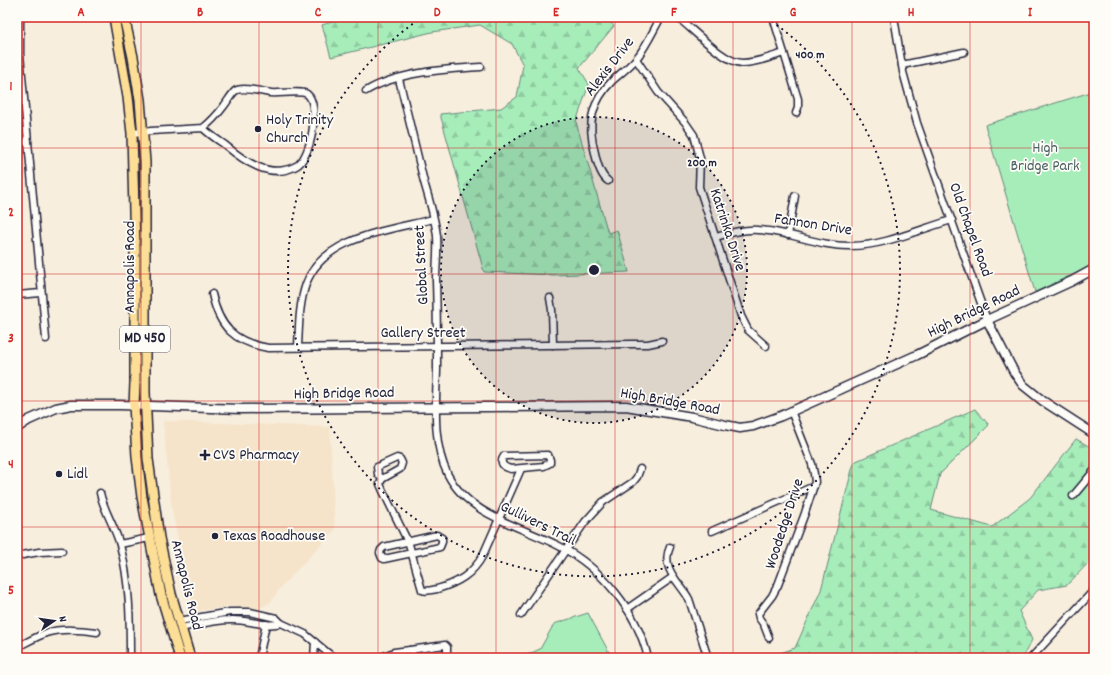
<svg xmlns="http://www.w3.org/2000/svg" width="1111" height="675" font-family="Dekko,sans-serif">
  <style>
    .built { fill: #f5e4ca }
    .forest { fill: url(#forest-firs); stroke: #64887a }
    .park { fill: #a7edba; stroke: #64887a }
    .lines { fill: none; stroke-linecap: round; stroke-linejoin: round }
    .street-casing { stroke: #22223b; stroke-width: 9 }
    .secondary-casing { stroke: #22223b; stroke-width: 11 }
    .primary-casing { stroke: #22223b; stroke-width: 12 }
    .street { stroke: #fdfcf7; stroke-width: 6 }
    .secondary { stroke: #fdfcf7; stroke-width: 8 }
    .primary { stroke: #fdde96; stroke-width: 9 }
    .grid { fill: none; stroke: #d62828; stroke-width: 1; stroke-opacity: 0.55 }
    .ring { fill: none; stroke: #22223b; stroke-width: 2; stroke-dasharray: 2 4 }
    .poi-dot { fill: #22223b; stroke: #fdfcf7; stroke-width: 1.5 }
    .labels { text-anchor: middle; dominant-baseline: central; stroke-width: 3.5; stroke-linejoin: round; paint-order: stroke }
    .shield { fill: #fdfcf7; stroke: #646373; stroke-width: 1 }
    .shield-label { font-size: 15px; font-weight: bold; fill: #22223b }
    .street-label { font-size: 16px; fill: #22223b; stroke: #fdfcf7 }
    .poi-label { font-size: 16px; fill: #22223b; stroke: #fdfcf7; text-anchor: start }
    .park-label { font-size: 16px; fill: #4a5f61; stroke: #fdfcf7 }
    .centre { fill: #22223b; stroke: #fdfcf7; stroke-width: 2 }
    .ring-label { font-size: 12px; text-anchor: middle; font-weight: bold; fill: #22223b; stroke: #fdfcf7; stroke-width: 3.5; stroke-linejoin: round; paint-order: stroke }
    .neatline { fill: none; stroke: #d62828; stroke-width: 1.5 }
    .grid-label { font-size: 13px; text-anchor: middle; font-weight: bold; fill: #d62828 }
  </style>
  <defs>
    <pattern id="forest-firs" width="22" height="20" patternUnits="userSpaceOnUse"><rect width="22" height="20" fill="#a7edba"/><path d="M5 1l3.5 6h-7zM16 11l3.5 6h-7z" fill="#8fcba1"/></pattern>
  </defs>
  <rect width="100%" height="100%" fill="#f8eedd"/>
  <filter id="ink" filterUnits="userSpaceOnUse"><feTurbulence type="fractalNoise" baseFrequency=".025" numOctaves="2"/><feDisplacementMap in="SourceGraphic" scale="8" xChannelSelector="R" yChannelSelector="G"/><feConvolveMatrix kernelMatrix="1 2 1 2 8 2 1 2 1" color-interpolation-filters="sRGB"/></filter>
  <g filter="url(#ink)">
    <!-- built -->
    <polygon class="built" points="163,421 330,427 335,530 280,588 271,602 256,610 230,606 194,612 172,511"/>
    <!-- forest -->
    <g class="forest">
      <polygon points="346,17 604,17 614,26 579,68 589,84 576,122 608,233 617,230 629,272 553,275 484,272 440,114 501,108 517,97 523,65 512,44 480,25 432,32 331,57 322,25"/>
      <polygon points="975,409 989,425 940,474 931,510 992,527 1030,498 1076,439 1094,449 1094,557 1067,585 1038,590 1019,611 1032,640 1022,658 765,658 795,648 821,590 854,462"/>
    </g>
    <!-- park -->
    <g class="park">
      <polygon points="1094,91 1094,265 1035,292 985,125"/>
      <polygon points="588,613 612,658 520,658 540,649 554,624"/>
    </g>
    <g class="lines">
      <defs>
        <g id="street">
          <polyline points="20,17 20,54 46,339"/>
          <path d="M677 17C693 29 723 62 742 63 756 63 771 57 784 53"/>
          <polyline points="773,17 798,99 798,108 796,113"/>
          <polyline points="894,17 903,72 917,123 987,320"/>
          <polyline points="636,59 658,92 685,122 694,135 700,158 699,187 741,316 748,330 766,346"/>
          <polyline points="902,65 964,52"/>
          <path d="M399 79C407 113 416 148 424 182 429 199 435 218 437 236 438 251 436 266 436 281 437 310 437 340 437 370 436 405 432 443 448 475 469 516 521 526 559 546 602 568 637 611 648 658"/>
          <path d="M366 91C397 72 446 69 481 67"/>
          <path d="M132 133 151 131 203 128C211 122 218 114 224 106 227 102 231 95 235 91 242 86 263 92 271 93 279 94 301 90 307 94 321 105 311 159 296 166 270 180 244 161 225 145 218 140 210 135 203 128"/>
          <polyline points="17,142 28,142"/>
          <path d="M608 181C600 175 597 163 595 153 587 124 591 102 613 80 621 73 629 67 636 59 646 47 653 31 661 17"/>
          <polyline points="788,235 795,196"/>
          <path d="M716 237C729 233 744 229 758 230 789 231 820 247 851 246 884 246 920 229 952 220"/>
          <path d="M212 294C219 327 234 342 268 348L633 344H648L662 341"/>
          <polyline points="17,295 41,293"/>
          <polyline points="550,298 552,310 553,345"/>
          <path d="M298 347C299 327 299 304 306 284 323 236 391 230 433 219"/>
          <path d="M548 455 550 460V463L544 466 511 469C503 467 499 463 504 456Z"/>
          <polygon points="397,458 400,459 402,463 400,469 382,479 378,474 377,467"/>
          <path d="M382 479 380 484 383 491 409 544 422 590C427 592 432 590 437 589 458 583 473 574 483 555L521 469"/>
          <path d="M100 493C104 511 115 527 120 545 130 582 130 620 130 658"/>
          <polyline points="1073,496 1094,471"/>
          <polyline points="712,531 814,486"/>
          <polygon points="437,535 442,538 442,542 440,547 384,559 382,558 380,553 381,550 384,547"/>
          <polyline points="120,544 149,538"/>
          <path d="M670 547C660 569 680 582 689 599L708 658"/>
          <polyline points="17,556 39,552 62,551"/>
          <polyline points="627,609 673,577"/>
          <polyline points="521,615 585,522 603,502 633,482 637,477 640,469"/>
          <polyline points="179,621 230,612 250,612 276,618 281,623 305,634 334,658"/>
          <path d="M181 628C197 625 214 620 231 620 247 619 266 628 281 623"/>
          <polyline points="769,638 764,625 759,618 758,614 772,596 778,585 805,513 815,482 814,474 812,464 791,411"/>
          <path d="M17 647C27 642 36 637 46 633 62 628 81 630 97 632"/>
          <polyline points="259,658 266,624"/>
          <polyline points="314,658 315,642"/>
          <polyline points="379,658 394,652 410,650"/>
          <polyline points="415,658 410,650 445,645 447,647 447,658"/>
          <polyline points="1031,658 1094,590"/>
          <polyline points="1091,658 1094,653"/>
        </g>
        <g id="secondary">
          <polyline points="987,320 1014,372 1023,385 1043,401 1094,434"/>
          <polyline points="17,428 29,420 56,408 71,405 120,405 241,409 626,406 692,417 725,425 740,428 753,426 781,416 917,355 987,320 1072,281 1094,269"/>
        </g>
        <g id="primary">
          <polyline points="114,17 128,97 132,133 135,250 135,383 134,405 137,457 142,497 161,595 180,658"/>
          <polyline points="124,17 133,57 140,100 145,162 145,392 148,459 159,538 171,594 190,658"/>
        </g>
      </defs>
      <!-- street casing -->
      <use href="#street" class="street-casing"/>
      <!-- secondary casing -->
      <use href="#secondary" class="secondary-casing"/>
      <!-- primary casing -->
      <use href="#primary" class="primary-casing"/>
      <!-- street -->
      <use href="#street" class="street"/>
      <!-- secondary -->
      <use href="#secondary" class="secondary"/>
      <!-- primary -->
      <use href="#primary" class="primary"/>
    </g>
  </g>
  <!-- grid -->
  <path class="grid" d="M141 17V658M259 17V658M378 17V658M496 17V658M615 17V658M733 17V658M852 17V658M970 17V658M17 148H1094M17 274H1094M17 401H1094M17 527H1094"/>
  <!-- distance rings -->
  <circle cx="594" cy="270" r="153" fill="#22223b" fill-opacity=".12"/>
  <g class="ring">
    <circle cx="594" cy="270" r="153"/>
    <path d="M767 18A306 306 0 1 1 421 18"/>
  </g>
  <!-- markers -->
  <g class="poi-dot">
    <circle cx="258" cy="129" r="4"/>
    <path d="M203 449h4v4h4v4h-4v4h-4v-4h-4v-4h4z"/>
    <circle cx="59" cy="474" r="4"/>
    <circle cx="215" cy="536" r="4"/>
  </g>
  <g class="labels">
    <!-- shield labels -->
    <rect class="shield" x="120" y="326" width="50" height="26" rx="3"/>
    <g class="shield-label">
      <text x="145" y="339">MD 450</text>
    </g>
    <!-- street labels -->
    <g class="street-label">
      <text transform="translate(610 67) rotate(-52)">Alexis Drive</text>
      <text transform="translate(813 225) rotate(9)">Fannon Drive</text>
      <text transform="translate(727 230) rotate(72)">Katrinka Drive</text>
      <text transform="translate(970 230) rotate(70)">Old Chapel Road</text>
      <text transform="translate(422 265) rotate(-93)">Global Street</text>
      <text transform="translate(130 267) rotate(-90)">Annapolis Road</text>
      <text transform="translate(974 312) rotate(-26)">High Bridge Road</text>
      <text x="423" y="333">Gallery Street</text>
      <text transform="translate(344 394) rotate(-1)">High Bridge Road</text>
      <text transform="translate(670 402) rotate(10)">High Bridge Road</text>
      <text transform="translate(538 524) rotate(26)">Gullivers Trail</text>
      <text transform="translate(785 524) rotate(-72)">Woodedge Drive</text>
      <text transform="translate(186 585) rotate(76)">Annapolis Road</text>
    </g>
    <!-- poi labels -->
    <g class="poi-label">
      <text x="266" y="120">Holy Trinity<tspan x="266" dy="18">Church</tspan></text>
      <text x="213" y="455">CVS Pharmacy</text>
      <text x="67" y="474">Lidl</text>
      <text x="223" y="536">Texas Roadhouse</text>
    </g>
    <!-- park labels -->
    <g class="park-label">
      <text x="1045" y="148">High<tspan x="1045" dy="18">Bridge Park</tspan></text>
    </g>
  </g>
  <circle cx="594" cy="270" r="6" class="centre"/>
  <g class="ring-label">
    <text x="810" y="58">400 m</text>
    <text x="702" y="166">200 m</text>
  </g>
  <!-- margin -->
  <rect width="1111" height="675" fill="none" stroke="#fdfcf7" stroke-width="44"/>
  <!-- north arrow -->
  <g transform="translate(54 621) rotate(77)" stroke="#fdfcf7" stroke-width="3" paint-order="stroke">
  <path d="M0-3L7 15L0 10L-7 15Z" fill="#22223b"/>
  <text y="-6" font-size="11" font-weight="bold" text-anchor="middle" fill="#22223b">N</text>
  </g>
  <rect x="22" y="22" width="1067" height="631" class="neatline"/>
  <g class="grid-label">
    <text x="81" y="16">A</text>
    <text x="200" y="16">B</text>
    <text x="318" y="16">C</text>
    <text x="437" y="16">D</text>
    <text x="556" y="16">E</text>
    <text x="674" y="16">F</text>
    <text x="793" y="16">G</text>
    <text x="911" y="16">H</text>
    <text x="1030" y="16">I</text>
    <text x="11" y="90">1</text>
    <text x="11" y="216">2</text>
    <text x="11" y="342">3</text>
    <text x="11" y="468">4</text>
    <text x="11" y="594">5</text>
  </g>
</svg>
